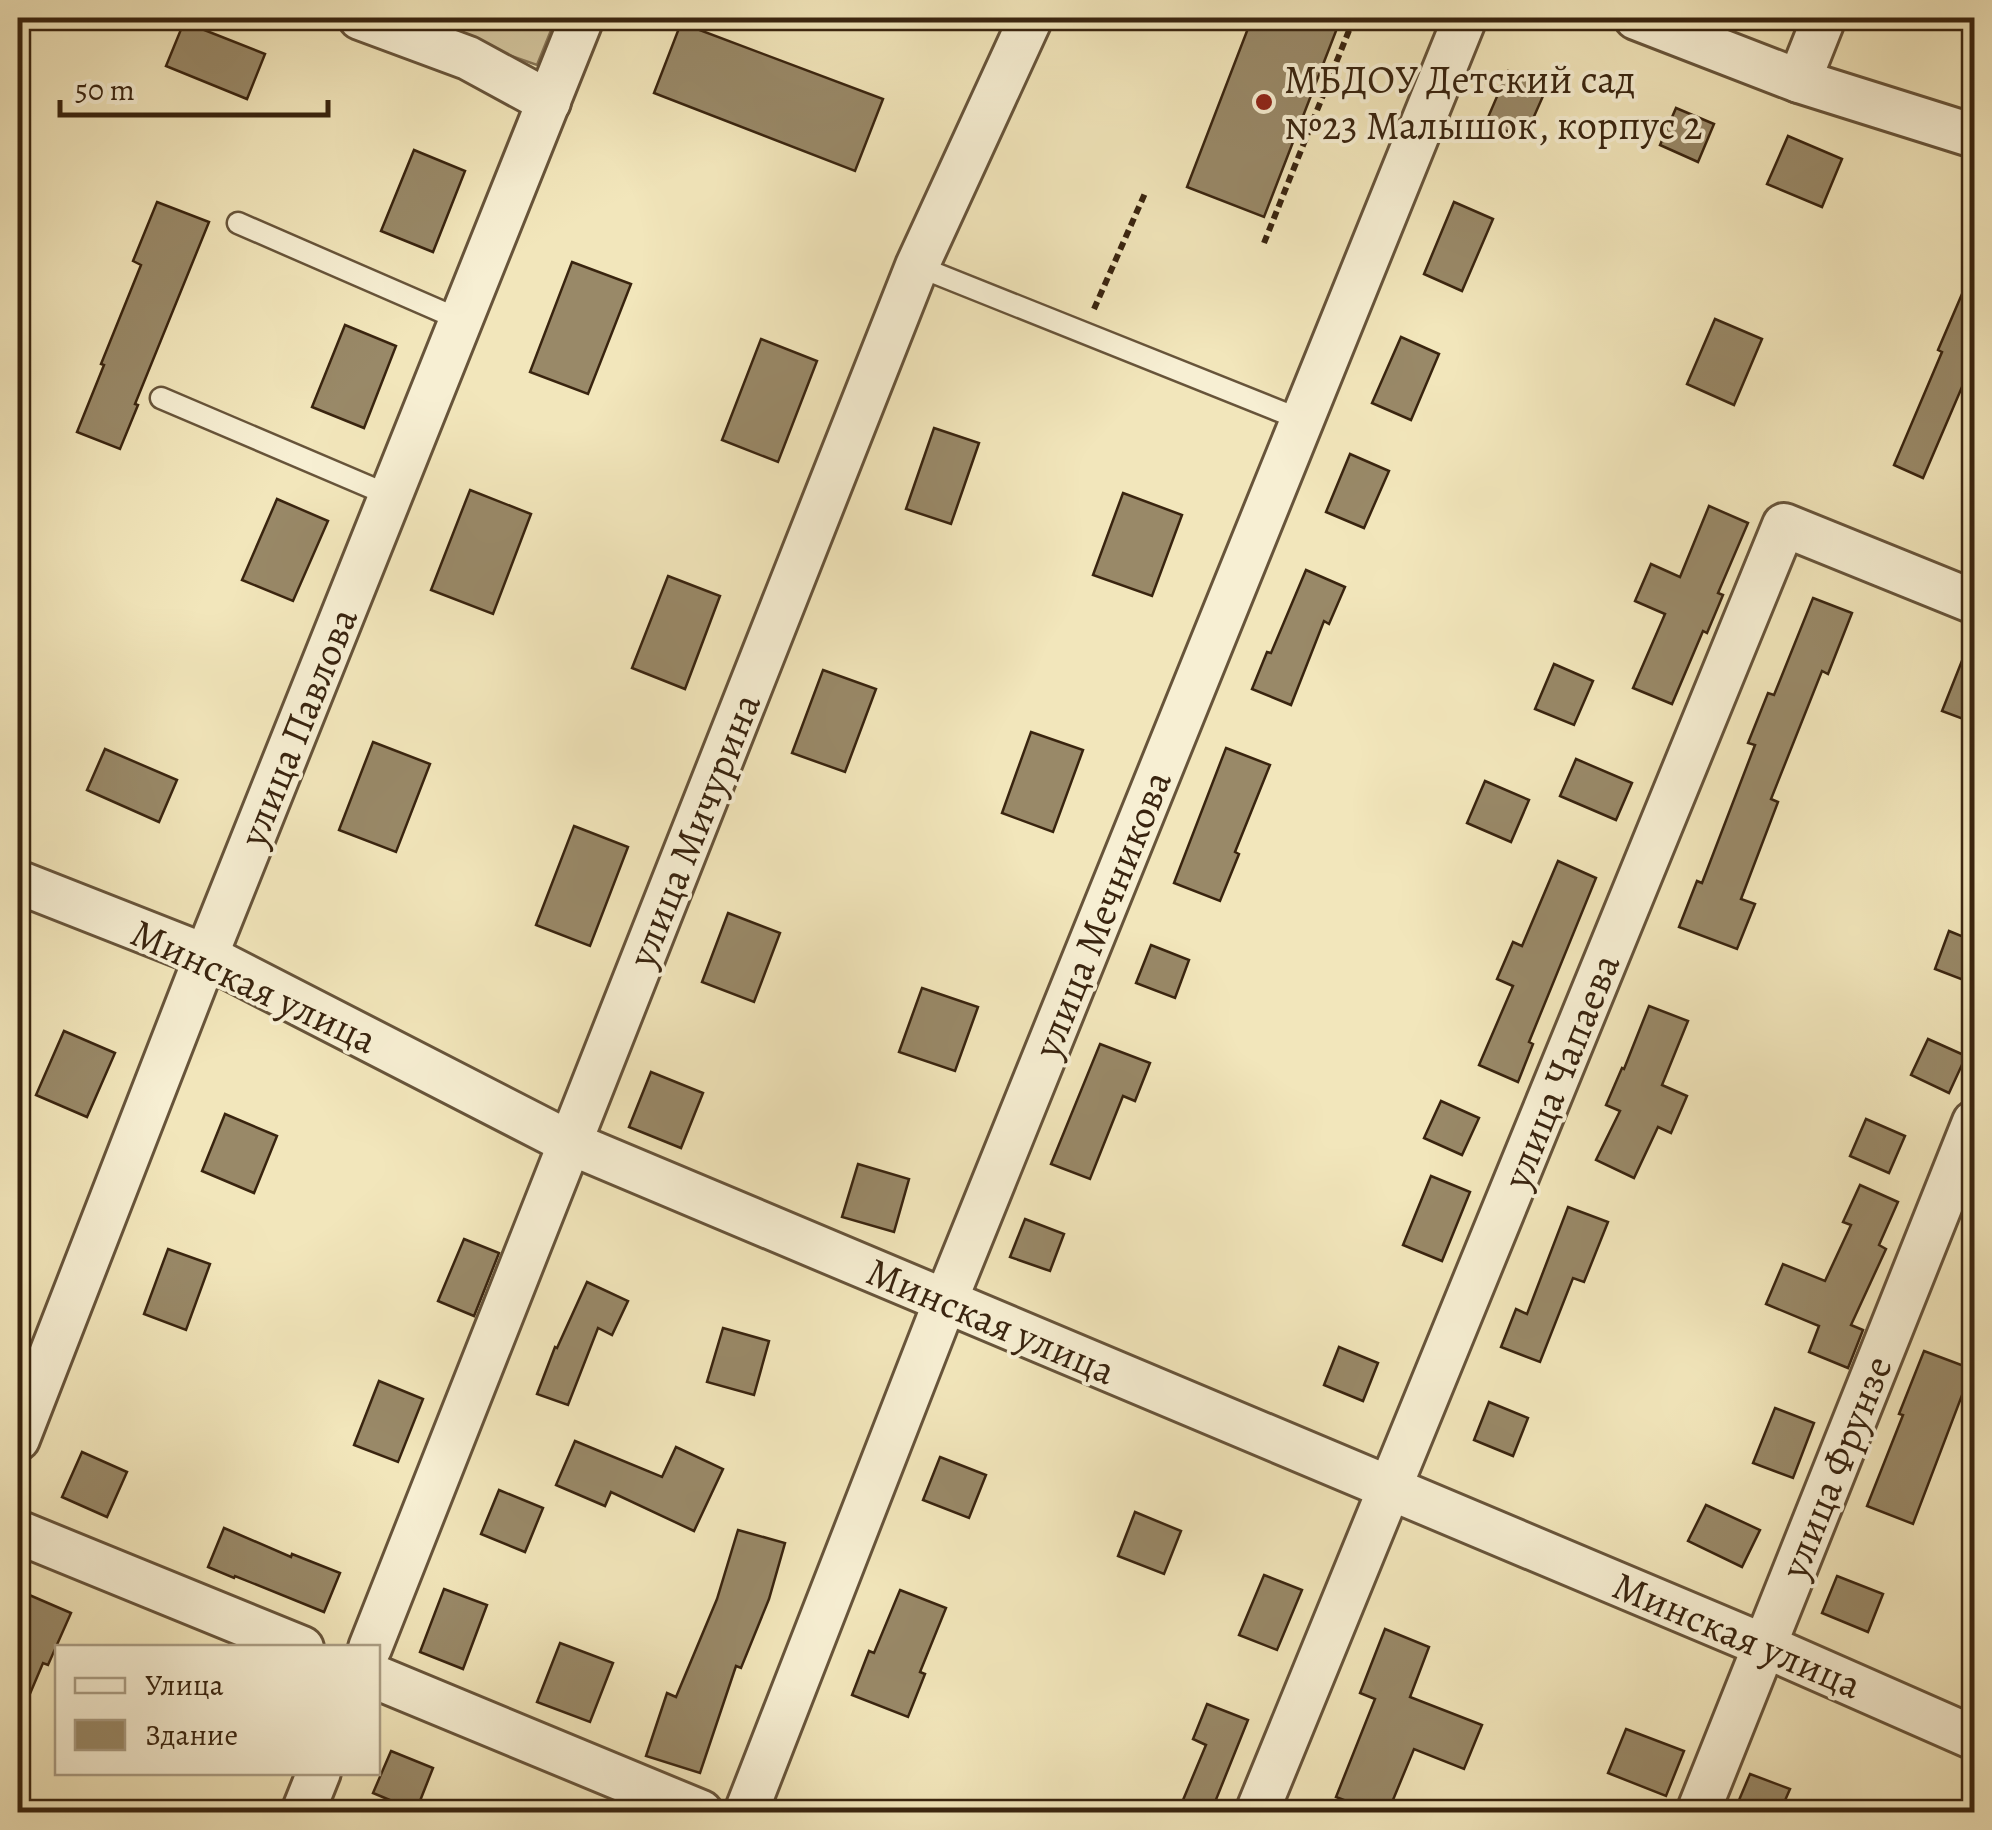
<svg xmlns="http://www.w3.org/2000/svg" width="1992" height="1830" font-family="Alegreya,serif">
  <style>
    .green { fill: #d3c59e; stroke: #867456; stroke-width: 2.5 }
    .building { fill: #998968; stroke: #39240f; stroke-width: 2.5 }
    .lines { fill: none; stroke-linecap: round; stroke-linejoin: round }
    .lane-casing { stroke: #67543a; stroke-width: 25 }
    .street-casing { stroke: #67543a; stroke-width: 48 }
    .path { stroke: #39240f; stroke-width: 6; stroke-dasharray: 8 5; stroke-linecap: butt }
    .lane { stroke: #f7efd3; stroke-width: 20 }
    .street { stroke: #f7efd3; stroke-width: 42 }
    .poi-dot { fill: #8f2418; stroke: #f7efd3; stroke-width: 4 }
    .labels { text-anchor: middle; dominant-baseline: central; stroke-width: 8; stroke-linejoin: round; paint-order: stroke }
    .poi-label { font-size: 40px; fill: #39240f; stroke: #f7efd3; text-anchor: start }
    .street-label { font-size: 40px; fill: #39240f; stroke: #f7efd3 }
  </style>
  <rect width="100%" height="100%" fill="#f2e6bb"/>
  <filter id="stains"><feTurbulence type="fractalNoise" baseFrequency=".002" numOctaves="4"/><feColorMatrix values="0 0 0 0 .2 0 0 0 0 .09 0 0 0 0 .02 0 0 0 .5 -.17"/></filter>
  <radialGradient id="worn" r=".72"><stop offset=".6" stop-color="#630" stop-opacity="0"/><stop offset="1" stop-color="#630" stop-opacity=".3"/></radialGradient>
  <!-- green -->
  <polygon class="green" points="402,18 556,18 537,65"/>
  <!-- building -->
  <g class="building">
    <polygon points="1252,18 1341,18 1264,217 1187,187"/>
    <polygon points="184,22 265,54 247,99 166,66"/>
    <polygon points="681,23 883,99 855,171 654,93"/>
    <polygon points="1508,71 1547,87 1524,139 1486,122"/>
    <polygon points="1676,108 1714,124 1698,162 1660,145"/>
    <polygon points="1788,136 1842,159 1822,207 1767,184"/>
    <polygon points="414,150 465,171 433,252 381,231"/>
    <polygon points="157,202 209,222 135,404 138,405 120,449 77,432 104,365 101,364 141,265 133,261"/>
    <polygon points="1454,202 1493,219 1462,291 1424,274"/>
    <polygon points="572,262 631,284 588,394 530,372"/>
    <polygon points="1974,266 1974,359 1923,478 1894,465 1942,352 1938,350"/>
    <polygon points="1715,319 1762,339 1734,405 1687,384"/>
    <polygon points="345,325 396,346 364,428 312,407"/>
    <polygon points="1401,337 1439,354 1411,420 1372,403"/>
    <polygon points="761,339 817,361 778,462 722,440"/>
    <polygon points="934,428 979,443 951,524 906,509"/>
    <polygon points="1350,454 1389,471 1364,528 1326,512"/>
    <polygon points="470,490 531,514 493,614 431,590"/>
    <polygon points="1123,493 1182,515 1152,596 1093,575"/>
    <polygon points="277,499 328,521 293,601 242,580"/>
    <polygon points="1709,506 1748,523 1718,593 1723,595 1707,633 1703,631 1672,704 1633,688 1665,614 1635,601 1651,564 1680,577"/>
    <polygon points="1306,570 1345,587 1329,624 1324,621 1291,705 1252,689 1267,652 1271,653"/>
    <polygon points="668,576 720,596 685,689 632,668"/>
    <polygon points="1813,598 1852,613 1828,674 1822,671 1771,799 1778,802 1741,899 1755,904 1737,949 1679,927 1697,881 1702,883 1755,745 1748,743 1768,693 1774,695"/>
    <polygon points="1973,633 1974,633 1974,723 1942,711"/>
    <polygon points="1554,664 1593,681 1574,725 1535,709"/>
    <polygon points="823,670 876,689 845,772 792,753"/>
    <polygon points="1031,732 1083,750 1053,832 1002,813"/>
    <polygon points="373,742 430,764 396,852 339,830"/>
    <polygon points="1226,748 1270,765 1235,852 1239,854 1220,901 1174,883"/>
    <polygon points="105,749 177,780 159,822 87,790"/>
    <polygon points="1576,759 1632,783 1616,820 1560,796"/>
    <polygon points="1485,781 1529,800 1511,842 1467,823"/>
    <polygon points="574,826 628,847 590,946 536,925"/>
    <polygon points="1558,861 1596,878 1529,1042 1533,1044 1518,1082 1479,1065 1513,986 1497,979 1513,942 1522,946"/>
    <polygon points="728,913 780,933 754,1002 702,982"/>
    <polygon points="1949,931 1974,941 1974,984 1935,969"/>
    <polygon points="1151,945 1189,960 1175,998 1136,983"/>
    <polygon points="922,988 978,1007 955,1071 899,1052"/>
    <polygon points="1649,1006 1688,1021 1662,1085 1687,1096 1671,1133 1658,1127 1634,1178 1596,1160 1620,1111 1606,1105 1622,1068 1624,1069"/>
    <polygon points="64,1031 115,1053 87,1117 36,1095"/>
    <polygon points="1928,1039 1966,1056 1949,1093 1911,1075"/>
    <polygon points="1100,1044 1150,1063 1135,1101 1123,1096 1090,1179 1051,1164"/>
    <polygon points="651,1072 703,1093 681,1148 629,1127"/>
    <polygon points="1441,1101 1479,1118 1462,1155 1424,1138"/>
    <polygon points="225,1114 277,1136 254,1193 202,1171"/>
    <polygon points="1866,1119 1905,1136 1889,1173 1850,1156"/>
    <polygon points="858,1164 909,1179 894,1232 842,1217"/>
    <polygon points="1431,1176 1470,1192 1442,1261 1403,1245"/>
    <polygon points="1860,1185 1898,1202 1879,1245 1886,1249 1851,1325 1863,1330 1848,1368 1809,1352 1819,1326 1766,1304 1783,1264 1825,1281 1851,1225 1843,1222"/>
    <polygon points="1568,1207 1608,1222 1584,1282 1573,1278 1540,1362 1501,1347 1516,1309 1527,1314"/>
    <polygon points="1025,1219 1064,1234 1050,1271 1010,1257"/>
    <polygon points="464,1239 499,1253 474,1316 438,1301"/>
    <polygon points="168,1249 210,1264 186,1330 144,1314"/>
    <polygon points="587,1282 628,1301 612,1335 598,1328 568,1405 537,1394 555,1347 557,1348"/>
    <polygon points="723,1328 769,1341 754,1395 707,1382"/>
    <polygon points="1339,1347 1378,1363 1363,1401 1324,1385"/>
    <polygon points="1924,1351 1972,1369 1913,1524 1867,1506 1903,1415 1899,1414"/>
    <polygon points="379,1381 423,1399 398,1462 354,1445"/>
    <polygon points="1489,1402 1528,1418 1513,1456 1474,1440"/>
    <polygon points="1775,1408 1814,1423 1793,1478 1753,1463"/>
    <polygon points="575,1441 662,1477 676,1447 723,1469 694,1531 611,1492 605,1506 556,1485"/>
    <polygon points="82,1452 127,1472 107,1517 62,1497"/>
    <polygon points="940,1457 986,1475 969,1518 923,1500"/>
    <polygon points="499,1490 543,1508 525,1552 481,1534"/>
    <polygon points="1706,1505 1760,1530 1742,1567 1688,1541"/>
    <polygon points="1135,1512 1181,1531 1164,1574 1118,1556"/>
    <polygon points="224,1528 291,1557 292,1554 340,1573 324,1612 235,1576 234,1578 208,1567"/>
    <polygon points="738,1530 785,1543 769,1599 741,1668 736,1666 700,1773 646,1756 667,1693 676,1697 717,1599"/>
    <polygon points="1264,1575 1302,1590 1277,1650 1239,1635"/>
    <polygon points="1837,1576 1883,1594 1868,1632 1822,1613"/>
    <polygon points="444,1589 487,1605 463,1669 420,1652"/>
    <polygon points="900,1590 946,1608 920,1672 925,1674 908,1717 852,1695 869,1651 874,1653"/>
    <polygon points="27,1594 71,1613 48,1665 43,1663 18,1722 18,1615"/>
    <polygon points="1385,1629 1429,1647 1410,1697 1482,1725 1464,1769 1414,1749 1388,1812 1375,1812 1336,1797 1375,1699 1360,1693"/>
    <polygon points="560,1643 613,1663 590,1722 537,1702"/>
    <polygon points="1207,1704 1248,1720 1211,1812 1178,1812 1206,1745 1193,1739"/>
    <polygon points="1626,1729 1684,1751 1666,1796 1608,1773"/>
    <polygon points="391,1751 433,1768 416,1811 373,1793"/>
    <polygon points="1750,1774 1790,1789 1780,1812 1734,1812"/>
  </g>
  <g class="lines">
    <defs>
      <g id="lane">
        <polyline points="238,223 461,320"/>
        <polyline points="917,266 1302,420"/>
        <polyline points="161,398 391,496"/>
      </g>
      <g id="street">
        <polyline points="360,18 468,58 549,102"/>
        <polyline points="1636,18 1799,81 1974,136"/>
        <polyline points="1799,81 1824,18"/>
        <polyline points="18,882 206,956 570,1143 1765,1646 1974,1738"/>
        <polyline points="18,1439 206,956 582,18"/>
        <polyline points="18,1532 302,1648"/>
        <polyline points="370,1648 917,266 1031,18"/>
        <polyline points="378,1678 701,1812"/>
        <polyline points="303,1812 319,1772"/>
        <polyline points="746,1812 945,1302 1465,18"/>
        <polyline points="1257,1812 1784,525 1974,602"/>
        <polyline points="1698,1812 1974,1122"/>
      </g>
    </defs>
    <!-- lane casing -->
    <use href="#lane" class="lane-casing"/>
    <!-- street casing -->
    <use href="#street" class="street-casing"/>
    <!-- path -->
    <g class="path">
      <polyline points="1264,243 1354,18"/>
      <polyline points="1094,309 1146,191"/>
    </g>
    <!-- lane -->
    <use href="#lane" class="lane"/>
    <!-- street -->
    <use href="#street" class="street"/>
  </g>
  <!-- markers -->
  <circle class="poi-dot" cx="1264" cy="102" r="10"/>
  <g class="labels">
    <!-- poi labels -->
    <g class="poi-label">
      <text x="1284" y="79">МБДОУ Детский сад<tspan x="1284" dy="46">№23 Малышок, корпус 2</tspan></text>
    </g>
    <!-- street labels -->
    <g class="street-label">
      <text transform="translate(298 727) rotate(-68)">улица Павлова</text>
      <text transform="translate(694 830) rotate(-68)">улица Мичурина</text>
      <text transform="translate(1102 914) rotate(-68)">улица Мечникова</text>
      <text transform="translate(254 986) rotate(25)">Минская улица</text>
      <text transform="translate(1561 1071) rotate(-68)">улица Чапаева</text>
      <text transform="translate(991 1321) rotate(23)">Минская улица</text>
      <text transform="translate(1836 1467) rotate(-68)">улица Фрунзе</text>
      <text transform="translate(1737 1635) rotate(23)">Минская улица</text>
    </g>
  </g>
  <!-- margin -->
  <rect width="1992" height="1830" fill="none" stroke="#f2e6bb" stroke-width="60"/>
  <rect x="20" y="20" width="1952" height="1790" fill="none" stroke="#39240f" stroke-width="5"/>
  <rect x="30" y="30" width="1932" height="1770" fill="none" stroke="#39240f" stroke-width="2.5"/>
  <!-- legend -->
  <rect x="55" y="1645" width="325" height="130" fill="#f7efd3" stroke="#ab9e85" stroke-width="2.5"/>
  <rect x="75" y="1678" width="50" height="15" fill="#f7efd3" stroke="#ab9e85" stroke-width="2.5"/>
  <text x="145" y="1695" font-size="30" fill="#39240f">Улица</text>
  <rect x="75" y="1720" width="50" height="30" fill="#998968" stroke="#ab9e85" stroke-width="2.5"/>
  <text x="145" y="1745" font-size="30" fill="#39240f">Здание</text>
  <!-- scale -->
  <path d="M60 100v15h268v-15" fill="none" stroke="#39240f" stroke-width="5"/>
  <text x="75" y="100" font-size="30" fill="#39240f" stroke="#f7efd3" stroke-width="8" paint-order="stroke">50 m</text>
  <rect width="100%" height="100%" filter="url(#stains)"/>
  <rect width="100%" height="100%" fill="url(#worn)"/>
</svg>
